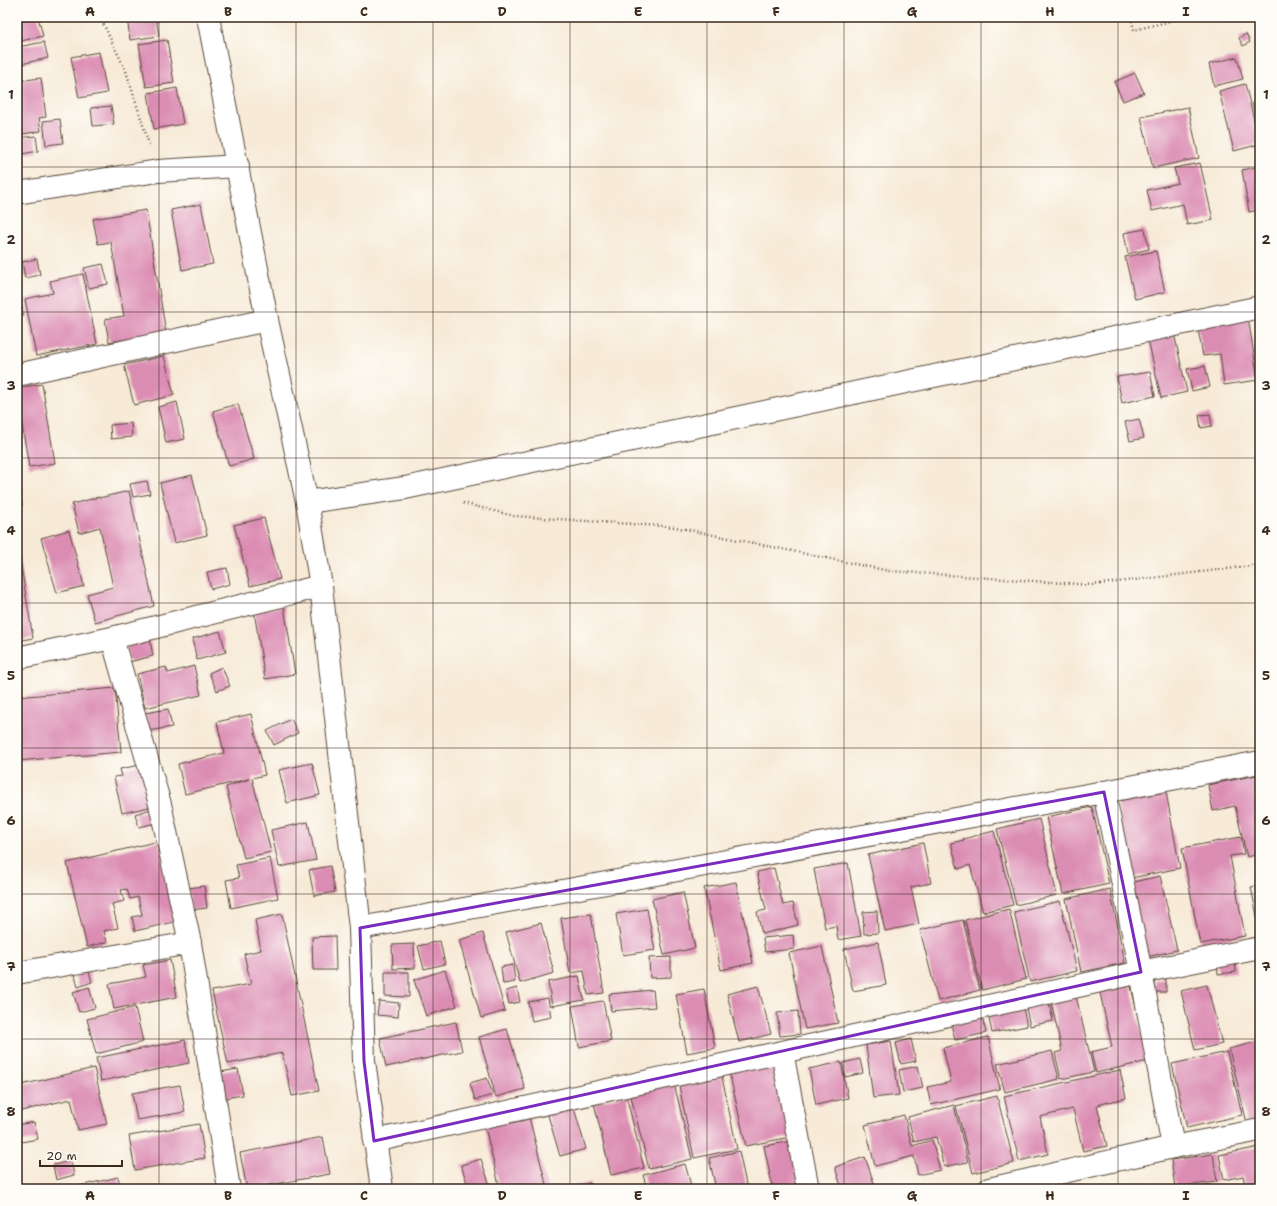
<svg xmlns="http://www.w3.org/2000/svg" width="1277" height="1206" font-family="'Shantell Sans',sans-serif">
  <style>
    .building { fill: #db8cb3 }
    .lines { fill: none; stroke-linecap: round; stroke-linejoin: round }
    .minor-casing { stroke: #57473a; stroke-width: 24 }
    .path { stroke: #57473a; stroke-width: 2.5; stroke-dasharray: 1 3; stroke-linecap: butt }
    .minor { stroke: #fff; stroke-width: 22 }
    .marked { fill: none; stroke: #7b2cbf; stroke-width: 3; stroke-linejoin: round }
    .grid { fill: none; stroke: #3b2a1e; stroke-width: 1; stroke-opacity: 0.55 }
    .neatline { fill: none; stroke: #3b2a1e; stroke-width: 1.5 }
    .grid-label { font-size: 13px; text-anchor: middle; font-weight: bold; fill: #3b2a1e }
  </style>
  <rect width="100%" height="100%" fill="#fdfcf7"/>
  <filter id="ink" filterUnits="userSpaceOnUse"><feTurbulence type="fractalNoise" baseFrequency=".025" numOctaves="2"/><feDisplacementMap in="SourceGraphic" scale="8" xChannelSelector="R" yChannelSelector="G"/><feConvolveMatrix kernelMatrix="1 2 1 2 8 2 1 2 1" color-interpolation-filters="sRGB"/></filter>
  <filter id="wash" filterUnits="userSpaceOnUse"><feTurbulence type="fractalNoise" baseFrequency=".012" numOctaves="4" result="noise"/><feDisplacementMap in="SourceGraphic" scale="16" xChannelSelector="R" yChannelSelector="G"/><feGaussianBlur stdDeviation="0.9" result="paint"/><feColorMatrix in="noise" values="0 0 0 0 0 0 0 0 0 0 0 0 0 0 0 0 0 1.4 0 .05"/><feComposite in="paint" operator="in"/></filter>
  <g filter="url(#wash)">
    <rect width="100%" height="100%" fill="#f7ead7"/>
    <g id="blocks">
      <!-- building -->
      <g class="building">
        <polygon points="17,17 38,17 43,36 17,42"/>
        <polygon points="127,17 156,17 159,36 130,40"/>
        <polygon points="1246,34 1250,42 1243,46 1239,38"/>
        <polygon points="167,40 174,83 146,87 139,44"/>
        <polygon points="44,42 48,58 21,64 18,47"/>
        <polygon points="99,52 107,93 79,98 71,57"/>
        <polygon points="1237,57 1243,79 1214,86 1209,64"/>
        <polygon points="1135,73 1144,93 1123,101 1114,82"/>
        <polygon points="41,78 46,117 39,118 41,131 17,135 17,81"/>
        <polygon points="1245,84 1260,144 1234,151 1219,91"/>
        <polygon points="177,88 183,124 154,129 148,93"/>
        <polygon points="1260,101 1260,132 1259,132 1252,103"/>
        <polygon points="111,106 114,124 93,126 91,108"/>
        <polygon points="1188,107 1199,158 1153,168 1141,117"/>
        <polygon points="60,119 63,143 46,145 43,121"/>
        <polygon points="36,136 38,151 17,155 17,138"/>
        <polygon points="1200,163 1213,220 1187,225 1183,204 1152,211 1147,190 1178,183 1174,168"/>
        <polygon points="1260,166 1260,210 1249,212 1242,170"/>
        <polygon points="201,204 213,264 182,270 171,210"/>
        <polygon points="146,210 166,333 109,342 105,319 124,316 111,242 98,244 93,219"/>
        <polygon points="1145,229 1149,249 1128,254 1124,233"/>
        <polygon points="1156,251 1165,292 1135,299 1125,257"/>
        <polygon points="37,259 40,275 25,278 22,262"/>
        <polygon points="103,264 108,284 89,288 84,268"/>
        <polygon points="83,274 97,344 36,356 25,299 53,293 50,281"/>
        <polygon points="17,286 24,316 17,317"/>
        <polygon points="1248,317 1258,380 1224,385 1220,354 1203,356 1197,324"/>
        <polygon points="1174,333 1187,392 1161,398 1148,339"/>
        <polygon points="164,356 174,395 134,405 124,365"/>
        <polygon points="1205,366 1210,387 1192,391 1187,369"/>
        <polygon points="1150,372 1155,396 1122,403 1117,377"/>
        <polygon points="42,384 55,463 29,467 20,413 17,414 17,388"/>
        <polygon points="177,402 185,439 166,443 158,407"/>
        <polygon points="238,404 254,459 229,466 213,411"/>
        <polygon points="1210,414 1212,426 1201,428 1199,415"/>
        <polygon points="1139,419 1144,438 1130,441 1125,422"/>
        <polygon points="131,423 132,437 111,439 110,425"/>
        <polygon points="192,475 207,535 174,543 160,483"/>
        <polygon points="147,481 150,494 133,497 130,484"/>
        <polygon points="129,491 154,606 95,622 87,594 113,587 100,527 79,533 72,504 99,497 99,498"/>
        <polygon points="21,492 22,506 17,507 17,493"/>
        <polygon points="264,518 280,579 250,586 234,525"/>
        <polygon points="69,530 84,586 57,593 41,538"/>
        <polygon points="17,542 33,638 17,641"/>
        <polygon points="227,568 230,584 211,589 207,572"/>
        <polygon points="284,606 295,674 265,679 254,611"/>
        <polygon points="220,631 226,652 197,660 192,639"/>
        <polygon points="150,640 153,656 129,662 126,645"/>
        <polygon points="194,666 201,695 145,708 137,674 166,667 168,673"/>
        <polygon points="222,667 230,686 217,691 209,673"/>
        <polygon points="115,688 121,752 17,761 17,697"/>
        <polygon points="168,709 172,727 148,731 145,713"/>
        <polygon points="251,714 265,775 252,778 271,852 244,858 226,787 249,779 185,794 178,764 224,753 217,722"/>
        <polygon points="291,719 298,733 274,745 267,731"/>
        <polygon points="312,763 320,795 287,803 279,770"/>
        <polygon points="145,764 154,806 122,813 114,777 122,776 120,769"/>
        <polygon points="1257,775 1260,787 1260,854 1247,857 1235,806 1213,811 1208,785"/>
        <polygon points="1166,792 1180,868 1131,878 1117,801"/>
        <polygon points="1092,807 1109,884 1063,894 1046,817"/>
        <polygon points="151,809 156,823 139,827 135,814"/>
        <polygon points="1039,819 1057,895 1016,905 997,829"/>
        <polygon points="308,822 316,860 279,867 271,830"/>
        <polygon points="994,831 1013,905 983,912 970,865 958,869 951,843 964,840 963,839"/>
        <polygon points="1241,837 1244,854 1230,856 1245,936 1200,944 1182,848"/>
        <polygon points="159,841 178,921 135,931 132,917 142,915 138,897 130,899 127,889 121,890 124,901 112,904 118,928 104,931 107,942 87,947 67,863"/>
        <polygon points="923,843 931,883 911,887 919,924 885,931 868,855"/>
        <polygon points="270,858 278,898 231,908 226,880 239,878 236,865"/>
        <polygon points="848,863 861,936 838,940 836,926 825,928 814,869"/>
        <polygon points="330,866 335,892 314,896 309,870"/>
        <polygon points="774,868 783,905 793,903 798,925 762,934 757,912 766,910 757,872"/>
        <polygon points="1160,876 1177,950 1147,957 1129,883"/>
        <polygon points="736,882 753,963 721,970 704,888"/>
        <polygon points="1260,885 1260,926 1259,926 1251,887"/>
        <polygon points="204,886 207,908 191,910 188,888"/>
        <polygon points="1110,889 1125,963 1081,972 1066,899"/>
        <polygon points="683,892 695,948 664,955 652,899"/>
        <polygon points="1060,901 1077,971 1030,982 1014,912"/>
        <polygon points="647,909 655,950 623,955 616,914"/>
        <polygon points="1009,909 1026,979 982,990 965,920"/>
        <polygon points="877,911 878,933 864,934 863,912"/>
        <polygon points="282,914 319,1091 292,1096 282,1053 228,1064 212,991 251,984 244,954 261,950 255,920"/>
        <polygon points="591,914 604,993 588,995 584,971 570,973 561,918"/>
        <polygon points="963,920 980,990 938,1001 920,930"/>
        <polygon points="541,923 554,973 520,983 506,932"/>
        <polygon points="483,933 505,1011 481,1018 459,940"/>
        <polygon points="793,935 794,949 765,952 763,938"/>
        <polygon points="335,936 336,970 313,970 312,937"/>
        <polygon points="440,941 445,964 424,969 418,946"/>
        <polygon points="878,942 886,985 853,991 844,949"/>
        <polygon points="414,944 415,968 393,969 392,945"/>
        <polygon points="822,946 838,1023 805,1029 789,953"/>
        <polygon points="671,957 671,977 650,978 649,958"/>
        <polygon points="1235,959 1236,972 1218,974 1217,961"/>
        <polygon points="170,960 177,997 114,1009 109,984 146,977 143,965"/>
        <polygon points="87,965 92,982 78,987 73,969"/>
        <polygon points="513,965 515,982 503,984 501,967"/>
        <polygon points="445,970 457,1006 426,1016 414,980"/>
        <polygon points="385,972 409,972 409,997 385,996"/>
        <polygon points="579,976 584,1000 552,1006 548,982"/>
        <polygon points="1166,979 1166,992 1155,992 1155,980"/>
        <polygon points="1207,985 1222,1044 1195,1050 1181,991"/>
        <polygon points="758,986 771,1034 739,1042 727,994"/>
        <polygon points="1131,986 1148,1061 1096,1073 1091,1052 1112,1047 1100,993"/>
        <polygon points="89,987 95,1008 79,1012 73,992"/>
        <polygon points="517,988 520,1002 509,1004 506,991"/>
        <polygon points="704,989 715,1048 687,1053 676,994"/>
        <polygon points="653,990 655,1007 611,1011 609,994"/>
        <polygon points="1076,996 1094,1072 1061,1079 1055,1053 1062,1051 1051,1002"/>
        <polygon points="548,998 551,1017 532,1021 528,1002"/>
        <polygon points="379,1001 399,1003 398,1017 377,1015"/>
        <polygon points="603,1001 611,1041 579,1047 572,1006"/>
        <polygon points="1049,1002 1053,1021 1030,1026 1026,1008"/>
        <polygon points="135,1007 143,1042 96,1054 87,1019"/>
        <polygon points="1023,1008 1027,1026 992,1033 988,1014"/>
        <polygon points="798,1011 800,1034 780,1036 777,1013"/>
        <polygon points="982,1017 986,1033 955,1040 951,1024"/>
        <polygon points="456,1022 462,1051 386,1067 380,1038"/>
        <polygon points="507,1029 525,1089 496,1097 479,1037"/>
        <polygon points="988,1037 1000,1089 931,1105 927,1087 951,1082 943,1048"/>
        <polygon points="911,1039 916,1061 901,1064 896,1043"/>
        <polygon points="185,1040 189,1063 101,1081 96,1058"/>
        <polygon points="891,1041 899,1095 873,1098 866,1045"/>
        <polygon points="1260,1041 1260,1120 1247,1123 1229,1049"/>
        <polygon points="1052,1051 1059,1079 1005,1092 997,1064"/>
        <polygon points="1227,1052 1242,1115 1187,1128 1172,1064"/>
        <polygon points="860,1059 863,1073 845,1077 843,1063"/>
        <polygon points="774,1062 790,1137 746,1146 729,1071"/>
        <polygon points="841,1062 848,1098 816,1105 809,1069"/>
        <polygon points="918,1066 923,1088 903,1092 899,1070"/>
        <polygon points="94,1068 107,1124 78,1130 71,1099 17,1112 17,1086"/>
        <polygon points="238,1069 243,1095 219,1099 215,1073"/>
        <polygon points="1120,1070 1126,1098 1097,1105 1107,1146 1083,1151 1073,1109 1040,1117 1048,1154 1019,1161 1004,1096"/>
        <polygon points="721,1072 737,1149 694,1158 678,1081"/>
        <polygon points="487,1078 493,1095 475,1100 470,1083"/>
        <polygon points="674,1083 692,1159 649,1169 630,1093"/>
        <polygon points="180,1085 185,1112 137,1120 132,1093"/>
        <polygon points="626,1095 644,1168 611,1175 594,1103"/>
        <polygon points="997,1096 1014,1163 973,1173 956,1106"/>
        <polygon points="573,1105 586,1149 560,1156 547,1112"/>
        <polygon points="954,1105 968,1162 944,1167 936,1137 914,1142 908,1117"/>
        <polygon points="528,1113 547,1188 542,1189 500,1189 484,1123"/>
        <polygon points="904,1115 912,1146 932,1140 940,1170 918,1175 914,1156 875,1166 865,1125"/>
        <polygon points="34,1122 38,1139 21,1142 17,1125"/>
        <polygon points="199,1124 205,1158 135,1170 129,1136"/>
        <polygon points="323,1137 330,1174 247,1189 240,1153"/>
        <polygon points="792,1141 802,1189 773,1189 764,1146"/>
        <polygon points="1260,1147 1260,1189 1246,1189 1243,1176 1224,1180 1219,1155"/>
        <polygon points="739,1151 747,1189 716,1189 709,1158"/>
        <polygon points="1213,1154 1217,1182 1175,1187 1171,1160"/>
        <polygon points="865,1157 876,1189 842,1189 835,1167"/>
        <polygon points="481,1159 489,1183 469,1189 461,1165"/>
        <polygon points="71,1161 74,1175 56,1180 53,1165"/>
        <polygon points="685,1164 692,1189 647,1189 643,1175"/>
        <polygon points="118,1177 121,1189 71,1189 71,1188"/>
        <polygon points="590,1183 592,1189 565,1189 573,1187"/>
        <polygon points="1211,1185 1211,1189 1195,1189 1194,1188"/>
      </g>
    </g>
  </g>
  <g filter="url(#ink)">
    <use href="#blocks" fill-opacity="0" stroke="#57473a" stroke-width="1"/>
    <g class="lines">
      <defs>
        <g id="minor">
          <polyline points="208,17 267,320 307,502 321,586 360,928 364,1061 382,1189"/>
          <polyline points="17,193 158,171 238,166"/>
          <polyline points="17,375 267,320"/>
          <polyline points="307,502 405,488 1260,307"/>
          <polyline points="112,638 160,804 190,943 229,1189"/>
          <polyline points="17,658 112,638 321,586"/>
          <polyline points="1104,792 1141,972 1173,1147"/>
          <polyline points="360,928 1104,792 1260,762"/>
          <polyline points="17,973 190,943"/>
          <polyline points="782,1052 808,1189"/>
          <polyline points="374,1141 782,1052 1141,972 1260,948"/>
          <polyline points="989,1189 1173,1147 1260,1130"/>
        </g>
      </defs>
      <!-- minor casing -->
      <use href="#minor" class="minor-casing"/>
      <!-- path -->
      <g class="path">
        <polyline points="100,17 126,71 150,147"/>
        <polyline points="1131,17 1134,30 1187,17"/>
        <polyline points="463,503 514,516 675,527 889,571 1092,585 1260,565"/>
      </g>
      <!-- minor -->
      <use href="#minor" class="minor"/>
    </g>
  </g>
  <!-- marked area -->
  <path class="marked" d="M1104 792 1141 972 374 1141 364 1061 360 928Z"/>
  <!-- grid -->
  <path class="grid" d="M159 17V1189M296 17V1189M433 17V1189M570 17V1189M707 17V1189M844 17V1189M981 17V1189M1118 17V1189M17 167H1260M17 312H1260M17 458H1260M17 603H1260M17 748H1260M17 894H1260M17 1039H1260"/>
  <!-- margin -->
  <rect width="1277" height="1206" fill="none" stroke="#fdfcf7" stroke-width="44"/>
  <!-- scale -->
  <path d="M40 1160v6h82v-6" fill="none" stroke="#3b2a1e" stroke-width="2"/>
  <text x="46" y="1160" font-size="12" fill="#3b2a1e" stroke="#fdfcf7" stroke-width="3" paint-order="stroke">20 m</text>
  <rect x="22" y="22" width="1233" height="1162" class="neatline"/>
  <g class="grid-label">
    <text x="90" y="16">A</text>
    <text x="228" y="16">B</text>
    <text x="364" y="16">C</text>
    <text x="502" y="16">D</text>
    <text x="638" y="16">E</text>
    <text x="776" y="16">F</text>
    <text x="912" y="16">G</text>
    <text x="1050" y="16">H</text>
    <text x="1186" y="16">I</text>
    <text x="11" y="99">1</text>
    <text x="1266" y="99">1</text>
    <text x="11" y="244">2</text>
    <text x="1266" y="244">2</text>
    <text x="11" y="390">3</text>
    <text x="1266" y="390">3</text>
    <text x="11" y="535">4</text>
    <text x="1266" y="535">4</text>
    <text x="11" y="680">5</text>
    <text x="1266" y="680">5</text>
    <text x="11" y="825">6</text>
    <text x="1266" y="825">6</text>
    <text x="11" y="971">7</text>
    <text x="1266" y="971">7</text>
    <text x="11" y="1116">8</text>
    <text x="1266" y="1116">8</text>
    <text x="90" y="1200">A</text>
    <text x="228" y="1200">B</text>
    <text x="364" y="1200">C</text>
    <text x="502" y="1200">D</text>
    <text x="638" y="1200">E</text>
    <text x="776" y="1200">F</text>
    <text x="912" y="1200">G</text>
    <text x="1050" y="1200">H</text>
    <text x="1186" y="1200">I</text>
  </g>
</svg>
